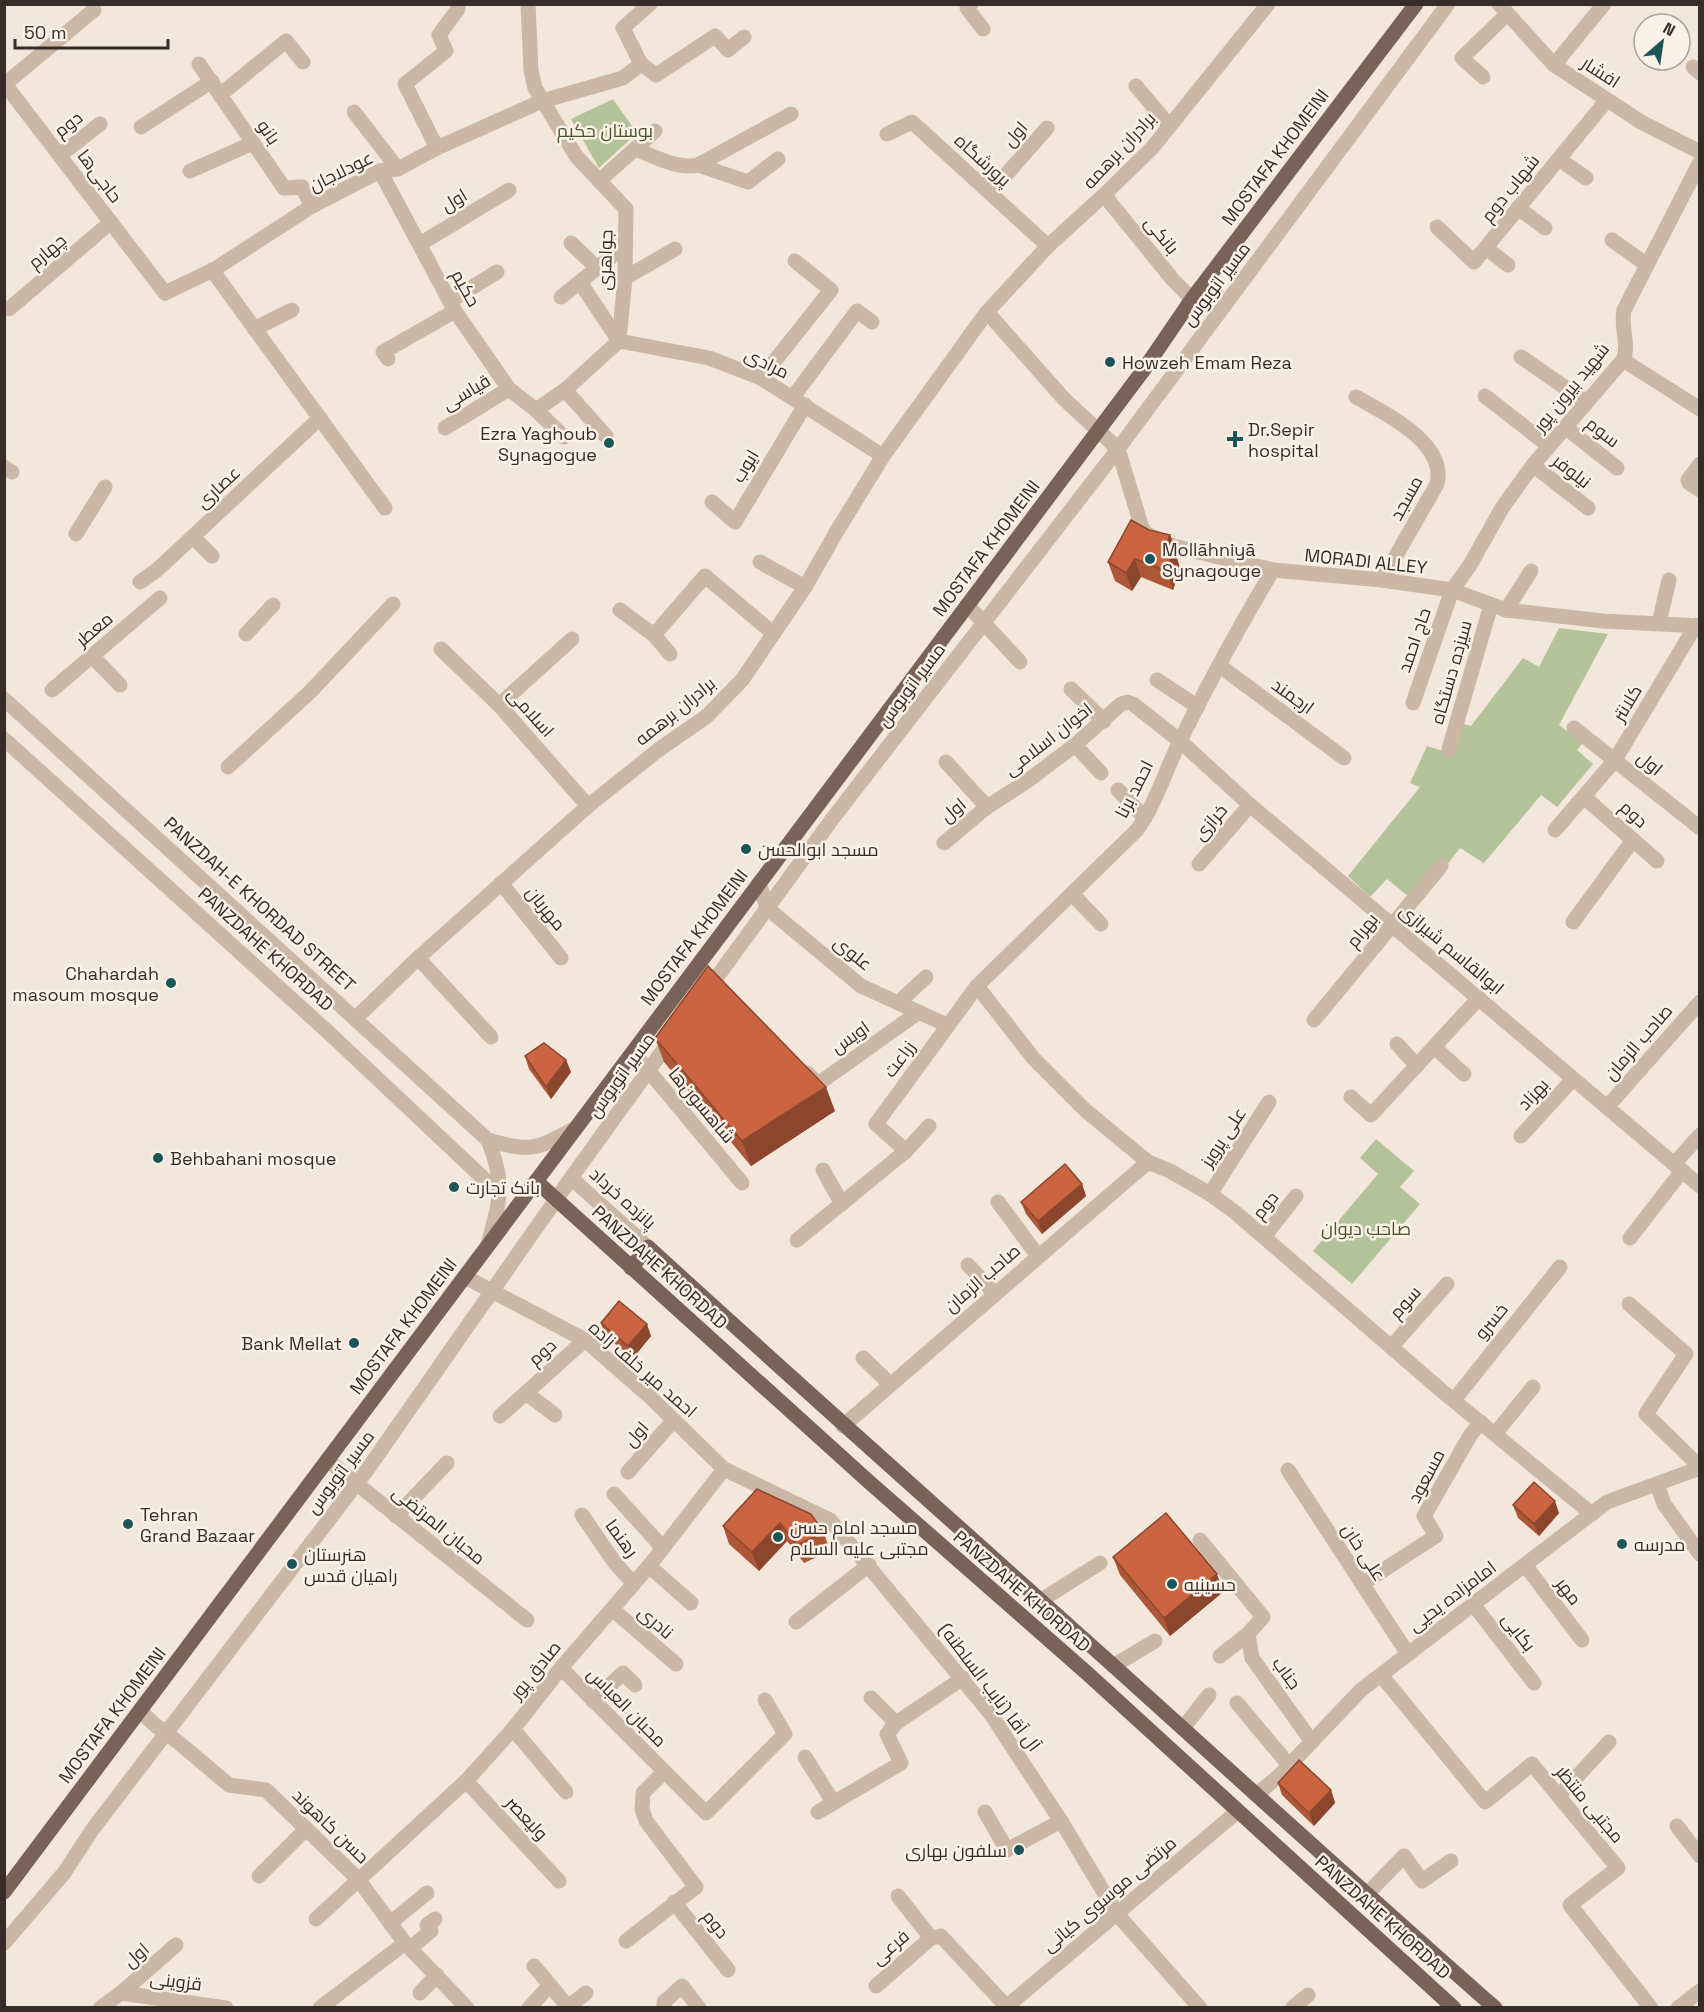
<svg xmlns="http://www.w3.org/2000/svg" width="1704" height="2012" font-family="'Space Grotesk',Cairo,sans-serif">
  <style>
    .green { fill: #b4c29a }
    .lines { fill: none; stroke-linecap: round; stroke-linejoin: round }
    .minor { stroke: #cbb7a6; stroke-width: 15 }
    .major { stroke: #796358; stroke-width: 15 }
    .wall { fill: #ae5638 }
    .shaded-wall { fill: #8d462e }
    .building { fill: #ca6441; stroke: #8d462e; stroke-width: 1.5 }
    .poi-dot { fill: #1b5459; stroke: #faf1e7; stroke-width: 2 }
    .labels { text-anchor: middle; dominant-baseline: central; stroke-width: 5; stroke-linejoin: round; paint-order: stroke }
    .street-label { font-size: 18px; fill: #372c27; stroke: #faf1e7 }
    .park-label { font-size: 18px; fill: #45562a; stroke: #faf1e7 }
    .poi-label { font-size: 18px; fill: #372c27; stroke: #faf1e7; text-anchor: start }
  </style>
  <rect width="100%" height="100%" fill="#f2e7da"/>
  <!-- green -->
  <g class="green">
    <polygon points="613,99 637,133 599,168 571,119"/>
    <polygon points="1559,628 1608,634 1559,725 1583,743 1577,750 1593,764 1557,807 1541,795 1484,863 1460,848 1446,866 1408,896 1387,879 1370,897 1348,876 1420,787 1410,783 1427,746 1452,754 1460,723 1471,726 1523,658 1539,667"/>
    <polygon points="1376,1139 1414,1171 1400,1187 1420,1204 1352,1284 1313,1251 1378,1174 1360,1158"/>
  </g>
  <g class="lines">
    <!-- minor -->
    <g class="minor">
      <polyline points="528,4 531,70 535,88 576,156 626,209 625,278 619,341"/>
      <polyline points="650,4 623,28 641,64 656,75 715,36 728,50 744,37"/>
      <polyline points="971,4 967,8 983,29"/>
      <polyline points="1499,4 1554,65 1641,122 1700,152"/>
      <polyline points="199,64 284,188 302,187 312,206"/>
      <polyline points="1554,65 1604,4"/>
      <polyline points="1693,67 1700,73"/>
      <polyline points="1483,77 1462,58 1507,14"/>
      <polyline points="4,83 165,293 215,269 312,206 380,171 398,169 437,148 542,101 623,78 641,64"/>
      <polyline points="5,84 94,10"/>
      <polyline points="1136,86 1169,125"/>
      <polyline points="220,95 286,41 303,62"/>
      <polyline points="354,112 398,169"/>
      <polyline points="141,127 212,81"/>
      <polyline points="887,134 912,122 1048,246"/>
      <polyline points="437,148 405,84 446,51 439,35 458,9"/>
      <path d="M635 149C654 156 678 170 698 165L791 114"/>
      <polyline points="60,155 100,124"/>
      <polyline points="1559,159 1586,178"/>
      <polyline points="698,165 748,182 778,159"/>
      <polyline points="190,171 253,143"/>
      <polyline points="380,171 455,311 509,389 536,410 564,437"/>
      <polyline points="599,181 655,131"/>
      <polyline points="990,193 1047,128"/>
      <polyline points="1104,195 1173,280 1192,299"/>
      <polyline points="1518,208 1545,228"/>
      <polyline points="1437,227 1474,262 1607,100"/>
      <polyline points="1612,240 1646,264"/>
      <polyline points="571,243 597,268"/>
      <polyline points="420,244 509,190"/>
      <polyline points="1486,248 1508,265"/>
      <polyline points="212,270 385,508"/>
      <polyline points="625,278 675,249"/>
      <polyline points="580,282 619,341"/>
      <polyline points="561,297 626,245"/>
      <polyline points="450,301 497,272"/>
      <polyline points="9,309 111,222"/>
      <polyline points="987,312 1064,399 1118,449 1142,528 1147,534 1173,546 1273,570 1382,580 1452,590 1506,610 1603,621 1700,626"/>
      <polyline points="254,329 292,310"/>
      <polyline points="619,341 709,358 761,378 883,456"/>
      <polyline points="1521,357 1586,402"/>
      <polyline points="388,359 383,352 455,311"/>
      <polyline points="1623,360 1700,409"/>
      <polyline points="761,378 831,290 795,261"/>
      <polyline points="565,390 606,436"/>
      <polyline points="1485,396 1549,446"/>
      <polyline points="793,397 857,311 872,322"/>
      <path d="M1356 397C1386 414 1447 443 1437 484L1382 580"/>
      <polyline points="536,410 565,390 619,341"/>
      <polyline points="1565,427 1617,468"/>
      <polyline points="445,428 509,389"/>
      <polyline points="1700,464 1688,480 1689,483 1700,490"/>
      <polyline points="1533,465 1588,508"/>
      <polyline points="4,467 12,472"/>
      <polyline points="712,502 735,522 805,405"/>
      <polyline points="76,534 105,487"/>
      <polyline points="193,537 212,556"/>
      <polyline points="760,562 805,587"/>
      <polyline points="140,582 157,570 320,418"/>
      <polyline points="967,605 1020,662"/>
      <polyline points="620,610 654,635 705,576 773,633"/>
      <polyline points="1506,610 1531,571"/>
      <polyline points="1659,623 1669,580"/>
      <polyline points="246,634 273,605"/>
      <polyline points="654,635 670,654"/>
      <polyline points="441,649 499,705 588,806"/>
      <polyline points="92,656 120,685"/>
      <polyline points="1220,666 1344,758"/>
      <polyline points="1157,680 1198,707"/>
      <polyline points="1071,689 1104,721"/>
      <polyline points="52,690 160,598"/>
      <path d="M4 699 488 1140C532 1153 536 1149 576 1128"/>
      <path d="M1413 703 1452 590 1470 565 1502 508 1533 465 1623 360C1630 344 1620 327 1624 310L1700 162"/>
      <polyline points="499,705 572,639"/>
      <polyline points="1574,728 1700,828"/>
      <polyline points="4,739 328,1032 499,1193"/>
      <polyline points="1075,745 1101,773"/>
      <polyline points="1449,749 1491,605"/>
      <polyline points="946,762 987,807"/>
      <polyline points="228,767 310,692 393,604"/>
      <polyline points="1118,790 1145,818"/>
      <polyline points="1584,797 1657,861"/>
      <polyline points="1555,830 1615,760 1696,625"/>
      <polyline points="944,843 987,807 1026,782 1075,745 1121,704 1127,702 1133,704 1180,741 1250,805 1700,1186"/>
      <polyline points="1199,864 1250,805"/>
      <polyline points="501,883 561,958"/>
      <polyline points="759,883 767,908 861,986 947,1025"/>
      <polyline points="1072,894 1101,924"/>
      <polyline points="1573,922 1633,840"/>
      <polyline points="418,958 491,1037"/>
      <polyline points="977,986 1034,1059 1085,1110 1148,1162 1170,1171 1210,1194 1236,1213 1442,1391 1592,1514"/>
      <polyline points="706,992 833,818 1118,449 1448,4"/>
      <polyline points="898,1003 926,977"/>
      <polyline points="356,1018 418,958 588,806 657,751 707,716 742,680 805,587 837,531 883,456 987,312 1048,246 1104,195 1152,148 1268,4"/>
      <polyline points="1314,1020 1441,866"/>
      <polyline points="1397,1044 1417,1066"/>
      <polyline points="1434,1047 1464,1074"/>
      <polyline points="633,1052 742,1183"/>
      <polyline points="807,1073 818,1084 919,1012"/>
      <polyline points="1351,1097 1371,1115 1479,998"/>
      <polyline points="1607,1107 1700,1002"/>
      <polyline points="1521,1136 1573,1079"/>
      <path d="M488 1140C493 1153 498 1167 499 1182 501 1202 493 1225 488 1245"/>
      <path d="M906 1151 876 1124 977 986 1137 830C1156 803 1166 769 1181 739 1209 682 1240 625 1273 570"/>
      <polyline points="1674,1164 1700,1135"/>
      <polyline points="823,1170 842,1204"/>
      <polyline points="571,1178 648,1247"/>
      <polyline points="1210,1194 1269,1102"/>
      <polyline points="998,1202 1038,1256"/>
      <polyline points="1264,1237 1296,1196"/>
      <polyline points="1630,1238 1682,1171"/>
      <polyline points="797,1240 906,1151 929,1126"/>
      <polyline points="968,1265 995,1294"/>
      <polyline points="465,1277 585,1340 648,1395 724,1469 830,1520 990,1713 1061,1821 1117,1914 1200,2008"/>
      <polyline points="1629,1304 1686,1354 1646,1414 1700,1467"/>
      <polyline points="1391,1347 1447,1284"/>
      <polyline points="863,1358 890,1384"/>
      <polyline points="526,1393 555,1415"/>
      <polyline points="1454,1400 1560,1267"/>
      <polyline points="500,1416 585,1340"/>
      <polyline points="843,1426 1148,1162"/>
      <polyline points="1495,1434 1533,1387"/>
      <polyline points="327,1460 527,1620"/>
      <polyline points="1288,1470 1408,1654"/>
      <polyline points="628,1472 673,1421"/>
      <polyline points="1657,1484 1664,1504 1700,1554"/>
      <polyline points="614,1494 663,1548"/>
      <polyline points="582,1515 615,1563 633,1583"/>
      <polyline points="396,1516 447,1463"/>
      <polyline points="1200,1540 1263,1617 1248,1634 1252,1658 1312,1742"/>
      <polyline points="1525,1565 1582,1640"/>
      <polyline points="649,1566 691,1603"/>
      <polyline points="1362,1584 1436,1536 1424,1516 1471,1434 1481,1422"/>
      <polyline points="1040,1601 1100,1563"/>
      <polyline points="1473,1604 1534,1683"/>
      <polyline points="612,1609 676,1664"/>
      <polyline points="796,1622 869,1565"/>
      <polyline points="1220,1656 1248,1634"/>
      <polyline points="1113,1666 1155,1641"/>
      <polyline points="561,1668 706,1813 785,1734 765,1700"/>
      <polyline points="1381,1675 1485,1802 1532,1764 1618,1868 1570,1905 1651,2008"/>
      <polyline points="871,1698 896,1723"/>
      <polyline points="593,1701 623,1673 635,1685"/>
      <polyline points="1237,1703 1289,1765"/>
      <polyline points="140,1711 155,1725 178,1742 229,1785 266,1790 358,1879 405,1943 467,2008"/>
      <polyline points="1183,1728 1209,1695"/>
      <polyline points="513,1729 566,1792"/>
      <polyline points="805,1757 833,1802"/>
      <polyline points="466,1781 559,1881"/>
      <polyline points="1256,1795 1280,1775 1361,1690 1607,1502 1700,1468"/>
      <polyline points="1559,1796 1609,1742"/>
      <polyline points="818,1812 901,1763 887,1734 896,1723 963,1678"/>
      <polyline points="985,1812 1007,1850 1061,1821"/>
      <polyline points="1677,1826 1700,1856"/>
      <polyline points="259,1876 306,1829"/>
      <polyline points="1366,1895 1404,1856 1422,1881 1451,1861"/>
      <polyline points="898,1896 931,1938 941,1936 1006,2006"/>
      <polyline points="674,1902 728,1970"/>
      <polyline points="316,1919 466,1781 513,1729 561,1668 649,1566 724,1469"/>
      <polyline points="390,1923 427,1893"/>
      <polyline points="626,1941 696,1887 646,1821 642,1809 643,1793 664,1772"/>
      <polyline points="4,1943 64,1873 92,1830 367,1470 571,1178 672,1038"/>
      <polyline points="410,1948 431,1931 427,1925 435,1919"/>
      <polyline points="550,1985 568,2007 586,1993"/>
      <polyline points="876,1986 931,1938"/>
      <polyline points="121,1993 226,2008"/>
      <polyline points="420,1993 437,1975"/>
      <polyline points="100,2008 121,1993 176,1945"/>
      <polyline points="320,2008 405,1943"/>
      <polyline points="529,2008 550,1985 534,1966"/>
      <polyline points="664,2008 664,2002 682,1986 699,2008"/>
      <polyline points="1005,2008 1238,1811"/>
      <polyline points="1292,2008 1308,1995"/>
      <polyline points="1678,2008 1700,1991"/>
    </g>
    <!-- major -->
    <g class="major">
      <polyline points="536,1181 868,1481 1088,1674 1454,2008"/>
      <path d="M631 1268 648 1247C803 1389 960 1528 1116 1668 1242 1782 1368 1896 1495 2008"/>
      <polyline points="4,1892 1145,368 1192,299 1416,4"/>
    </g>
  </g>
  <!-- wall -->
  <g class="wall">
    <polygon points="1149,530 1170,535 1177,553 1176,555 1180,568 1173,590 1141,577 1132,591 1115,581 1108,562"/>
    <polygon points="655,1038 835,1111 751,1166 664,1062"/>
    <polygon points="525,1056 566,1060 571,1072 551,1099 529,1069"/>
    <polygon points="1082,1184 1086,1196 1042,1234 1026,1214 1021,1202"/>
    <polygon points="601,1323 651,1336 633,1358 605,1336"/>
    <polygon points="757,1489 824,1533 830,1551 804,1563 787,1541 759,1571 729,1544 723,1526"/>
    <polygon points="1513,1505 1559,1513 1539,1536 1518,1518"/>
    <polygon points="1113,1557 1223,1592 1170,1636 1120,1575"/>
    <polygon points="1278,1783 1331,1790 1335,1803 1314,1826 1282,1795"/>
  </g>
  <!-- shaded-wall -->
  <g class="shaded-wall">
    <polygon points="1170,535 1177,553 1176,555 1180,568 1173,590 1167,571 1165,547"/>
    <polygon points="1135,559 1141,577 1132,591 1126,573"/>
    <polygon points="566,1060 571,1072 551,1099 546,1087"/>
    <polygon points="826,1087 835,1111 751,1166 742,1141"/>
    <polygon points="1082,1184 1086,1196 1042,1234 1038,1221"/>
    <polygon points="647,1324 651,1336 633,1358 628,1346"/>
    <polygon points="1555,1501 1559,1513 1539,1536 1534,1524"/>
    <polygon points="780,1523 787,1541 759,1571 752,1552"/>
    <polygon points="1217,1574 1223,1592 1170,1636 1164,1618"/>
    <polygon points="1331,1790 1335,1803 1314,1826 1309,1813"/>
  </g>
  <!-- building -->
  <g class="building">
    <polygon points="1131,520 1149,530 1170,535 1165,547 1174,549 1167,571 1135,559 1126,573 1108,562"/>
    <polygon points="708,966 826,1087 742,1141 655,1038"/>
    <polygon points="544,1043 566,1060 546,1087 525,1056"/>
    <polygon points="1065,1164 1082,1184 1038,1221 1021,1202"/>
    <polygon points="619,1301 647,1324 628,1346 601,1323"/>
    <polygon points="1534,1482 1555,1501 1534,1524 1513,1505"/>
    <polygon points="757,1489 811,1514 824,1533 797,1545 780,1523 752,1552 723,1526"/>
    <polygon points="1166,1513 1217,1574 1164,1618 1113,1557"/>
    <polygon points="1299,1760 1331,1790 1309,1813 1278,1783"/>
  </g>
  <!-- markers -->
  <g class="poi-dot">
    <circle cx="1110" cy="362" r="6"/>
    <path d="M1232 430h6v6h6v6h-6v6h-6v-6h-6v-6h6z"/>
    <circle cx="609" cy="443" r="6"/>
    <circle cx="1150" cy="559" r="6"/>
    <circle cx="746" cy="849" r="6"/>
    <circle cx="171" cy="983" r="6"/>
    <circle cx="158" cy="1158" r="6"/>
    <circle cx="454" cy="1187" r="6"/>
    <circle cx="354" cy="1343" r="6"/>
    <circle cx="128" cy="1524" r="6"/>
    <circle cx="778" cy="1537" r="6"/>
    <circle cx="1622" cy="1544" r="6"/>
    <circle cx="292" cy="1564" r="6"/>
    <circle cx="1172" cy="1584" r="6"/>
    <circle cx="1019" cy="1850" r="6"/>
  </g>
  <g class="labels">
    <!-- street labels -->
    <g class="street-label">
      <text transform="translate(1601 72) rotate(33)">افشار</text>
      <text transform="translate(68 124) rotate(-38)">دوم</text>
      <text transform="translate(269 132) rotate(56)">بانو</text>
      <text transform="translate(1015 134) rotate(-49)">اول</text>
      <text transform="translate(1119 150) rotate(-47)">برادران برهمه</text>
      <text transform="translate(1275 157) rotate(-53)">MOSTAFA KHOMEINI</text>
      <text transform="translate(983 160) rotate(42)">پرورشگاه</text>
      <text transform="translate(341 171) rotate(-26)">عودلاجان</text>
      <text transform="translate(100 176) rotate(53)">حاجی‌ها</text>
      <text transform="translate(1510 188) rotate(-51)">شهاب دوم</text>
      <text transform="translate(454 200) rotate(-31)">اول</text>
      <text transform="translate(1162 235) rotate(51)">بانکی</text>
      <text transform="translate(47 251) rotate(-40)">چهارم</text>
      <text transform="translate(605 260) rotate(-88)">جواهری</text>
      <text transform="translate(1216 284) rotate(-53)">مسیر اتوبوس</text>
      <text transform="translate(466 288) rotate(61)">حکیم</text>
      <text transform="translate(767 363) rotate(26)">مرادی</text>
      <text transform="translate(1571 387) rotate(-51)">شهید بیرون پور</text>
      <text transform="translate(466 392) rotate(-31)">قیاسی</text>
      <text transform="translate(1603 432) rotate(38)">سوم</text>
      <text transform="translate(745 466) rotate(-59)">ایوب</text>
      <text transform="translate(1572 471) rotate(38)">نیلوفر</text>
      <text transform="translate(218 487) rotate(-43)">عصاری</text>
      <text transform="translate(1406 498) rotate(-61)">مسجد</text>
      <text transform="translate(986 548) rotate(-53)">MOSTAFA KHOMEINI</text>
      <text transform="translate(1366 561) rotate(6)">MORADI ALLEY</text>
      <text transform="translate(94 629) rotate(-40)">معطر</text>
      <text transform="translate(1414 640) rotate(-71)">حاج احمد</text>
      <text transform="translate(1451 672) rotate(-74)">سیزده دستگاه</text>
      <text transform="translate(911 685) rotate(-53)">مسیر اتوبوس</text>
      <text transform="translate(1293 696) rotate(36)">ارجمند</text>
      <text transform="translate(1627 703) rotate(-59)">کلانتر</text>
      <text transform="translate(675 711) rotate(-39)">برادران برهمه</text>
      <text transform="translate(531 712) rotate(48)">اسلامی</text>
      <text transform="translate(1048 739) rotate(-38)">اخوان اسلامی</text>
      <text transform="translate(1650 763) rotate(39)">اول</text>
      <text transform="translate(1134 789) rotate(-63)">احمد برنا</text>
      <text transform="translate(953 810) rotate(-40)">اول</text>
      <text transform="translate(1634 814) rotate(42)">دوم</text>
      <text transform="translate(1210 822) rotate(-49)">خرازی</text>
      <text transform="translate(260 904) rotate(42)">PANZDAH-E KHORDAD STREET</text>
      <text transform="translate(546 908) rotate(51)">مهربان</text>
      <text transform="translate(1362 930) rotate(-51)">بهرام</text>
      <text transform="translate(694 937) rotate(-53)">MOSTAFA KHOMEINI</text>
      <text transform="translate(266 949) rotate(42)">PANZDAHE KHORDAD</text>
      <text transform="translate(1452 949) rotate(40)">ابوالقاسم شیرازی</text>
      <text transform="translate(853 953) rotate(39)">علوی</text>
      <text transform="translate(850 1037) rotate(-35)">اویس</text>
      <text transform="translate(1638 1042) rotate(-49)">صاحب الزمان</text>
      <text transform="translate(899 1059) rotate(-54)">زراعت</text>
      <text transform="translate(621 1075) rotate(-54)">مسیر اتوبوس</text>
      <text transform="translate(1533 1094) rotate(-47)">بهزاد</text>
      <text transform="translate(702 1105) rotate(50)">شاهسون‌ها</text>
      <text transform="translate(1223 1137) rotate(-57)">علی پرویز</text>
      <text transform="translate(623 1198) rotate(42)">پانزده خرداد</text>
      <text transform="translate(1265 1205) rotate(-52)">دوم</text>
      <text transform="translate(660 1267) rotate(42)">PANZDAHE KHORDAD</text>
      <text transform="translate(982 1278) rotate(-41)">صاحب الزمان</text>
      <text transform="translate(1405 1302) rotate(-48)">سوم</text>
      <text transform="translate(1491 1321) rotate(-51)">خسرو</text>
      <text transform="translate(403 1326) rotate(-53)">MOSTAFA KHOMEINI</text>
      <text transform="translate(542 1352) rotate(-42)">دوم</text>
      <text transform="translate(643 1369) rotate(41)">احمد میر خلف زاده</text>
      <text transform="translate(636 1434) rotate(-49)">اول</text>
      <text transform="translate(340 1472) rotate(-53)">مسیر اتوبوس</text>
      <text transform="translate(1426 1476) rotate(-62)">مسعود</text>
      <text transform="translate(439 1525) rotate(39)">محبان المرتضی</text>
      <text transform="translate(622 1538) rotate(54)">رهنما</text>
      <text transform="translate(1364 1552) rotate(57)">علی خان</text>
      <text transform="translate(1022 1591) rotate(41)">PANZDAHE KHORDAD</text>
      <text transform="translate(1569 1591) rotate(53)">مهر</text>
      <text transform="translate(1452 1596) rotate(-37)">امامزاده یحیی</text>
      <text transform="translate(656 1622) rotate(41)">نادری</text>
      <text transform="translate(1519 1632) rotate(53)">بکایی</text>
      <text transform="translate(535 1670) rotate(-51)">صادق پور</text>
      <text transform="translate(1287 1673) rotate(54)">جناب</text>
      <text transform="translate(990 1687) rotate(53)">آل آقا (نایب السلطنه)</text>
      <text transform="translate(627 1707) rotate(45)">محبان العباس</text>
      <text transform="translate(112 1715) rotate(-53)">MOSTAFA KHOMEINI</text>
      <text transform="translate(1590 1804) rotate(50)">مجتبی منتظر</text>
      <text transform="translate(527 1818) rotate(47)">ولیعصر</text>
      <text transform="translate(331 1826) rotate(44)">حسن کاهوند</text>
      <text transform="translate(1109 1894) rotate(-40)">مرتضی موسوی کیانی</text>
      <text transform="translate(1383 1917) rotate(42)">PANZDAHE KHORDAD</text>
      <text transform="translate(716 1924) rotate(51)">دوم</text>
      <text transform="translate(890 1947) rotate(-41)">فرعی</text>
      <text transform="translate(136 1955) rotate(-41)">اول</text>
      <text transform="translate(176 1981) rotate(7)">قزوینی</text>
    </g>
    <!-- park labels -->
    <g class="park-label">
      <text x="605" y="130">بوستان حکیم</text>
      <text x="1366" y="1228">صاحب دیوان</text>
    </g>
    <!-- poi labels -->
    <g class="poi-label">
      <text x="1122" y="362">Howzeh Emam Reza</text>
      <text x="1248" y="429">Dr.Sepir<tspan x="1248" dy="21">hospital</tspan></text>
      <text x="597" y="433" text-anchor="end">Ezra Yaghoub<tspan x="597" dy="21">Synagogue</tspan></text>
      <text x="1162" y="549">Mollāhniyā<tspan x="1162" dy="21">Synagouge</tspan></text>
      <text x="758" y="849">مسجد ابوالحسن</text>
      <text x="159" y="973" text-anchor="end">Chahardah<tspan x="159" dy="21">masoum mosque</tspan></text>
      <text x="170" y="1158">Behbahani mosque</text>
      <text x="466" y="1187">بانک تجارت</text>
      <text x="342" y="1343" text-anchor="end">Bank Mellat</text>
      <text x="140" y="1514">Tehran<tspan x="140" dy="21">Grand Bazaar</tspan></text>
      <text x="790" y="1527">مسجد امام حسن<tspan x="790" dy="21">مجتبی علیه السلام</tspan></text>
      <text x="1634" y="1544">مدرسه</text>
      <text x="304" y="1554">هنرستان<tspan x="304" dy="21">راهیان قدس</tspan></text>
      <text x="1184" y="1584">حسینیه</text>
      <text x="1007" y="1850" text-anchor="end">سلفون بهاری</text>
    </g>
  </g>
  <!-- border -->
  <rect width="1704" height="2012" fill="none" stroke="#372c27" stroke-width="12"/>
  <!-- north arrow -->
  <g transform="translate(1662 42) rotate(29)"><circle r="28" fill="#faf1e7" stroke="#aca29a" stroke-width="1.5"/>
  <path d="M0-4.5L10 22L0 15L-10 22Z" fill="#1b5459"/>
  <text y="-9" font-size="16" font-weight="bold" text-anchor="middle" fill="#372c27">N</text>
  </g>
  <!-- scale -->
  <path d="M15 39v9h153v-9" fill="none" stroke="#372c27" stroke-width="3"/>
  <text x="24" y="39" font-size="18" fill="#372c27" stroke="#faf1e7" stroke-width="4.5" paint-order="stroke">50 m</text>
</svg>
